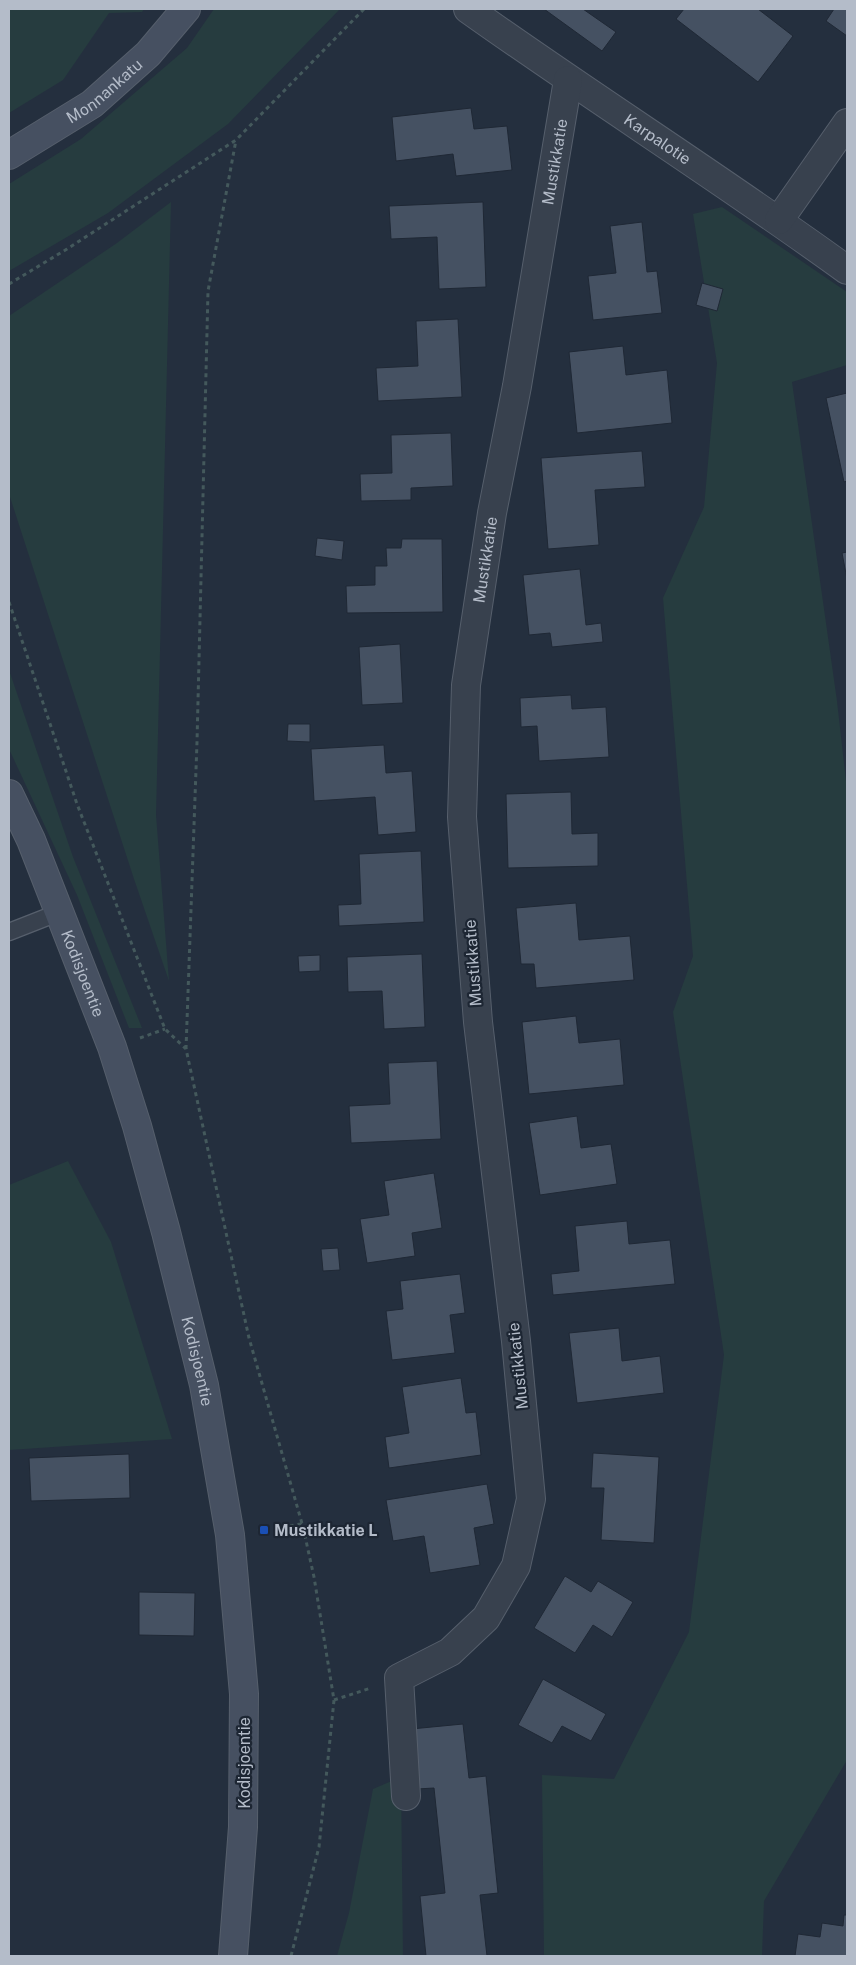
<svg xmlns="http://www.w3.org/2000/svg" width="856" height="1965" font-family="'Public Sans',sans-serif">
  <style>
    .green { fill: #263c3f }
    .building { fill: #455162; stroke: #1f2835 }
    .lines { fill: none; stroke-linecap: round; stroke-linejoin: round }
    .lane-casing { stroke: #565f6c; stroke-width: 19 }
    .street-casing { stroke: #565f6c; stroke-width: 30 }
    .secondary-casing { stroke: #565f6c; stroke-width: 30 }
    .path { stroke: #44595c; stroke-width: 3; stroke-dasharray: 4 4; stroke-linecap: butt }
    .lane { stroke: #38414e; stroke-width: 16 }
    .street { stroke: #38414e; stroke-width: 28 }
    .secondary { stroke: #465061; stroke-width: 28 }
    .transit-dot { fill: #1a4fb4; stroke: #1d2633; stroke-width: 2 }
    .labels { text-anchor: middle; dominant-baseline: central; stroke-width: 4.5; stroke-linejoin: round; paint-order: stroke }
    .street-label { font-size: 16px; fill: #b4bcc9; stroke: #1d2633 }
    .poi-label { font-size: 16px; font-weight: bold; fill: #b4bcc9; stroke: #1d2633; text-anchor: start }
  </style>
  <rect width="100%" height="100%" fill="#242f3e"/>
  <!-- green -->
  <g class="green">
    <polygon points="9,9 144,9 142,12 109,13 63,80 9,113"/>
    <polygon points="214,9 340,9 228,124 108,213 9,271 9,184 81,139 187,48"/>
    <polygon points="171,202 156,815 169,981 134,879 9,494 9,316 117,243"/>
    <polygon points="722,207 847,292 847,365 792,382 837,701 847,790 847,1760 764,1901 762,1956 544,1956 542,1775 614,1779 689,1632 724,1355 673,1012 693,956 663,598 704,507 717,363 693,214"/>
    <polygon points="9,670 73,857 142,1028 129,1028 77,895 9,749"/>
    <polygon points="68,1161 111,1242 172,1439 9,1450 9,1185"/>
    <polygon points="401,1777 403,1956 337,1956 349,1913 373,1789"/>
  </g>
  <!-- building -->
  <g class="building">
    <polygon points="544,9 583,9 616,32 602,51"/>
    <polygon points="684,9 758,9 793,36 758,82 676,19"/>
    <polygon points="834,9 847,9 847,36 826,21"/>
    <polygon points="471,108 474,129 507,126 512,170 456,176 453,154 396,161 392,117"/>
    <polygon points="483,202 486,287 439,289 437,237 391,239 389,206"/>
    <polygon points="642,222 647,272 657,271 662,313 593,320 588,276 616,273 610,226"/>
    <polygon points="702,283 723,289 717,311 696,305"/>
    <polygon points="458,319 462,397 378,401 376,368 418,366 416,321"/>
    <polygon points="623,346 626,375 667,370 672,423 577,433 569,352"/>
    <polygon points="847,393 847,481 844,482 826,398"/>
    <polygon points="451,433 453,486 411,488 411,500 361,501 360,474 392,473 391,435"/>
    <polygon points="642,451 645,487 595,490 599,545 548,549 541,458"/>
    <polygon points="317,538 344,541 342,560 315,556"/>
    <polygon points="402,539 442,539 443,612 347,613 346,586 375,585 375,566 387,566 386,548 401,548"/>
    <polygon points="847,552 847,579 842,553"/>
    <polygon points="580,569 586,625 601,623 603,642 552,647 550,633 529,635 523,575"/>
    <polygon points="400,644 403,703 362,705 359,647"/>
    <polygon points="571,695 572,709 606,707 609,757 539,761 537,726 521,727 520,698"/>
    <polygon points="288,724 310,724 310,742 287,741"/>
    <polygon points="384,745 386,773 412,771 416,832 378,835 375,797 314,801 311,749"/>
    <polygon points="571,792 572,834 598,833 598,866 508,868 506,794"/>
    <polygon points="421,851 424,922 339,926 338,905 361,904 359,854"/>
    <polygon points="576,903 579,940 630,936 634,980 536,988 534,964 521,964 516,908"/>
    <polygon points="422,954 425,1027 384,1029 382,991 348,992 347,957"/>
    <polygon points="320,955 320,971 299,972 298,956"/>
    <polygon points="576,1016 579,1043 620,1039 624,1085 529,1094 522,1022"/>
    <polygon points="437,1061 441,1139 351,1143 349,1106 390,1104 388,1063"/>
    <polygon points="577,1116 581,1148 611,1144 617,1184 540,1195 529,1123"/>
    <polygon points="434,1173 442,1228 412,1233 415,1256 367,1263 360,1219 389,1215 384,1181"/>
    <polygon points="627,1221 629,1244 670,1240 675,1284 553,1295 551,1274 579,1271 575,1226"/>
    <polygon points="338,1248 340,1270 323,1271 321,1249"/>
    <polygon points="460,1274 465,1313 450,1315 455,1353 392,1360 386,1311 403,1309 400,1281"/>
    <polygon points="619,1328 622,1361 660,1356 664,1393 577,1403 569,1333"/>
    <polygon points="461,1378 466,1413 476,1412 481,1455 389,1468 385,1437 409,1433 402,1387"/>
    <polygon points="593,1453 659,1457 654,1543 601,1540 604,1488 591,1488"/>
    <polygon points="129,1454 130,1498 31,1501 29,1458"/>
    <polygon points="487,1484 494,1524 474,1528 480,1565 430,1573 424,1536 393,1541 386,1500"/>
    <polygon points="565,1576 591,1592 598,1581 633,1602 612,1637 593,1625 575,1653 534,1628"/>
    <polygon points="139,1592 195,1593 194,1636 139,1635"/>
    <polygon points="543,1679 606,1714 591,1741 562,1726 552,1743 518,1725"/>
    <polygon points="463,1724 469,1778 486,1776 498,1893 480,1895 487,1956 426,1956 420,1896 445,1893 434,1788 417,1789 411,1729"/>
    <polygon points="844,1915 847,1915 847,1956 795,1956 798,1934 820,1937 822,1923 843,1926"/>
  </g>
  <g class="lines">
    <defs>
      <polyline id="lane" points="9,932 60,912"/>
      <g id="street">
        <path id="s1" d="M468 9C593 98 723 180 847 270"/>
        <polyline points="779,220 847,123"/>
        <path id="s2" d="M406 1796 399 1678 450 1652 486 1618 516 1566 531 1499 516 1341 478 1022 462 817 466 685 492 513 517 386 568 80"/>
      </g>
      <g id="secondary">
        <path id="s3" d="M9 155 92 104 148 54 186 9"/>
        <path id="s4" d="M9 794 31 840 112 1047 137 1126 166 1232 204 1385 230 1535 244 1694 243 1827 233 1956"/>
      </g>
    </defs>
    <!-- lane casing -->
    <use href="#lane" class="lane-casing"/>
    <!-- street casing -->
    <use href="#street" class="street-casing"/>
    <!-- secondary casing -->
    <use href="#secondary" class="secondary-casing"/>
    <!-- path -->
    <g class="path">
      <polyline points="9,284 67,249 236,140 364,9"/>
      <polyline points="9,602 77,804 165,1029 186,1049 249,1338 303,1527 314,1577 334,1700 319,1847 291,1956"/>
      <polyline points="140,1038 165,1029"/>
      <polyline points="186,1049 197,742 208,291 236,140"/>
      <polyline points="258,1531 301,1524 303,1527"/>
      <polyline points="334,1700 371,1688"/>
    </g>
    <!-- lane -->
    <use href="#lane" class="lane"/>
    <!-- street -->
    <use href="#street" class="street"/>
    <!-- secondary -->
    <use href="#secondary" class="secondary"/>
  </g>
  <!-- markers -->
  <rect class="transit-dot" x="259" y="1525" width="10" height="10" rx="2.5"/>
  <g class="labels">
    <!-- street labels -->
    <g class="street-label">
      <text stroke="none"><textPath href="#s3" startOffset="115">Monnankatu</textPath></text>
      <text stroke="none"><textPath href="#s1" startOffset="230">Karpalotie</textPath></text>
      <text stroke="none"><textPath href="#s2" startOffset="1702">Mustikkatie</textPath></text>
      <text stroke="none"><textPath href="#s2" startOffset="1298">Mustikkatie</textPath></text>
      <text transform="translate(473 963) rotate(-94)">Mustikkatie</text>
      <text stroke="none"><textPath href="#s4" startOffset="194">Kodisjoentie</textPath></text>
      <text stroke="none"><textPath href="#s4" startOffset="599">Kodisjoentie</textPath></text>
      <text transform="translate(518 1366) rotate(-96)">Mustikkatie</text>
      <text transform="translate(244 1763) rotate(-90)">Kodisjoentie</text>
    </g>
    <!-- poi labels -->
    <g class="poi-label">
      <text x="274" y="1530">Mustikkatie L</text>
    </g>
  </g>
  <!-- border -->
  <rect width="856" height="1965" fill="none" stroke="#b4bcc9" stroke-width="20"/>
</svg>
